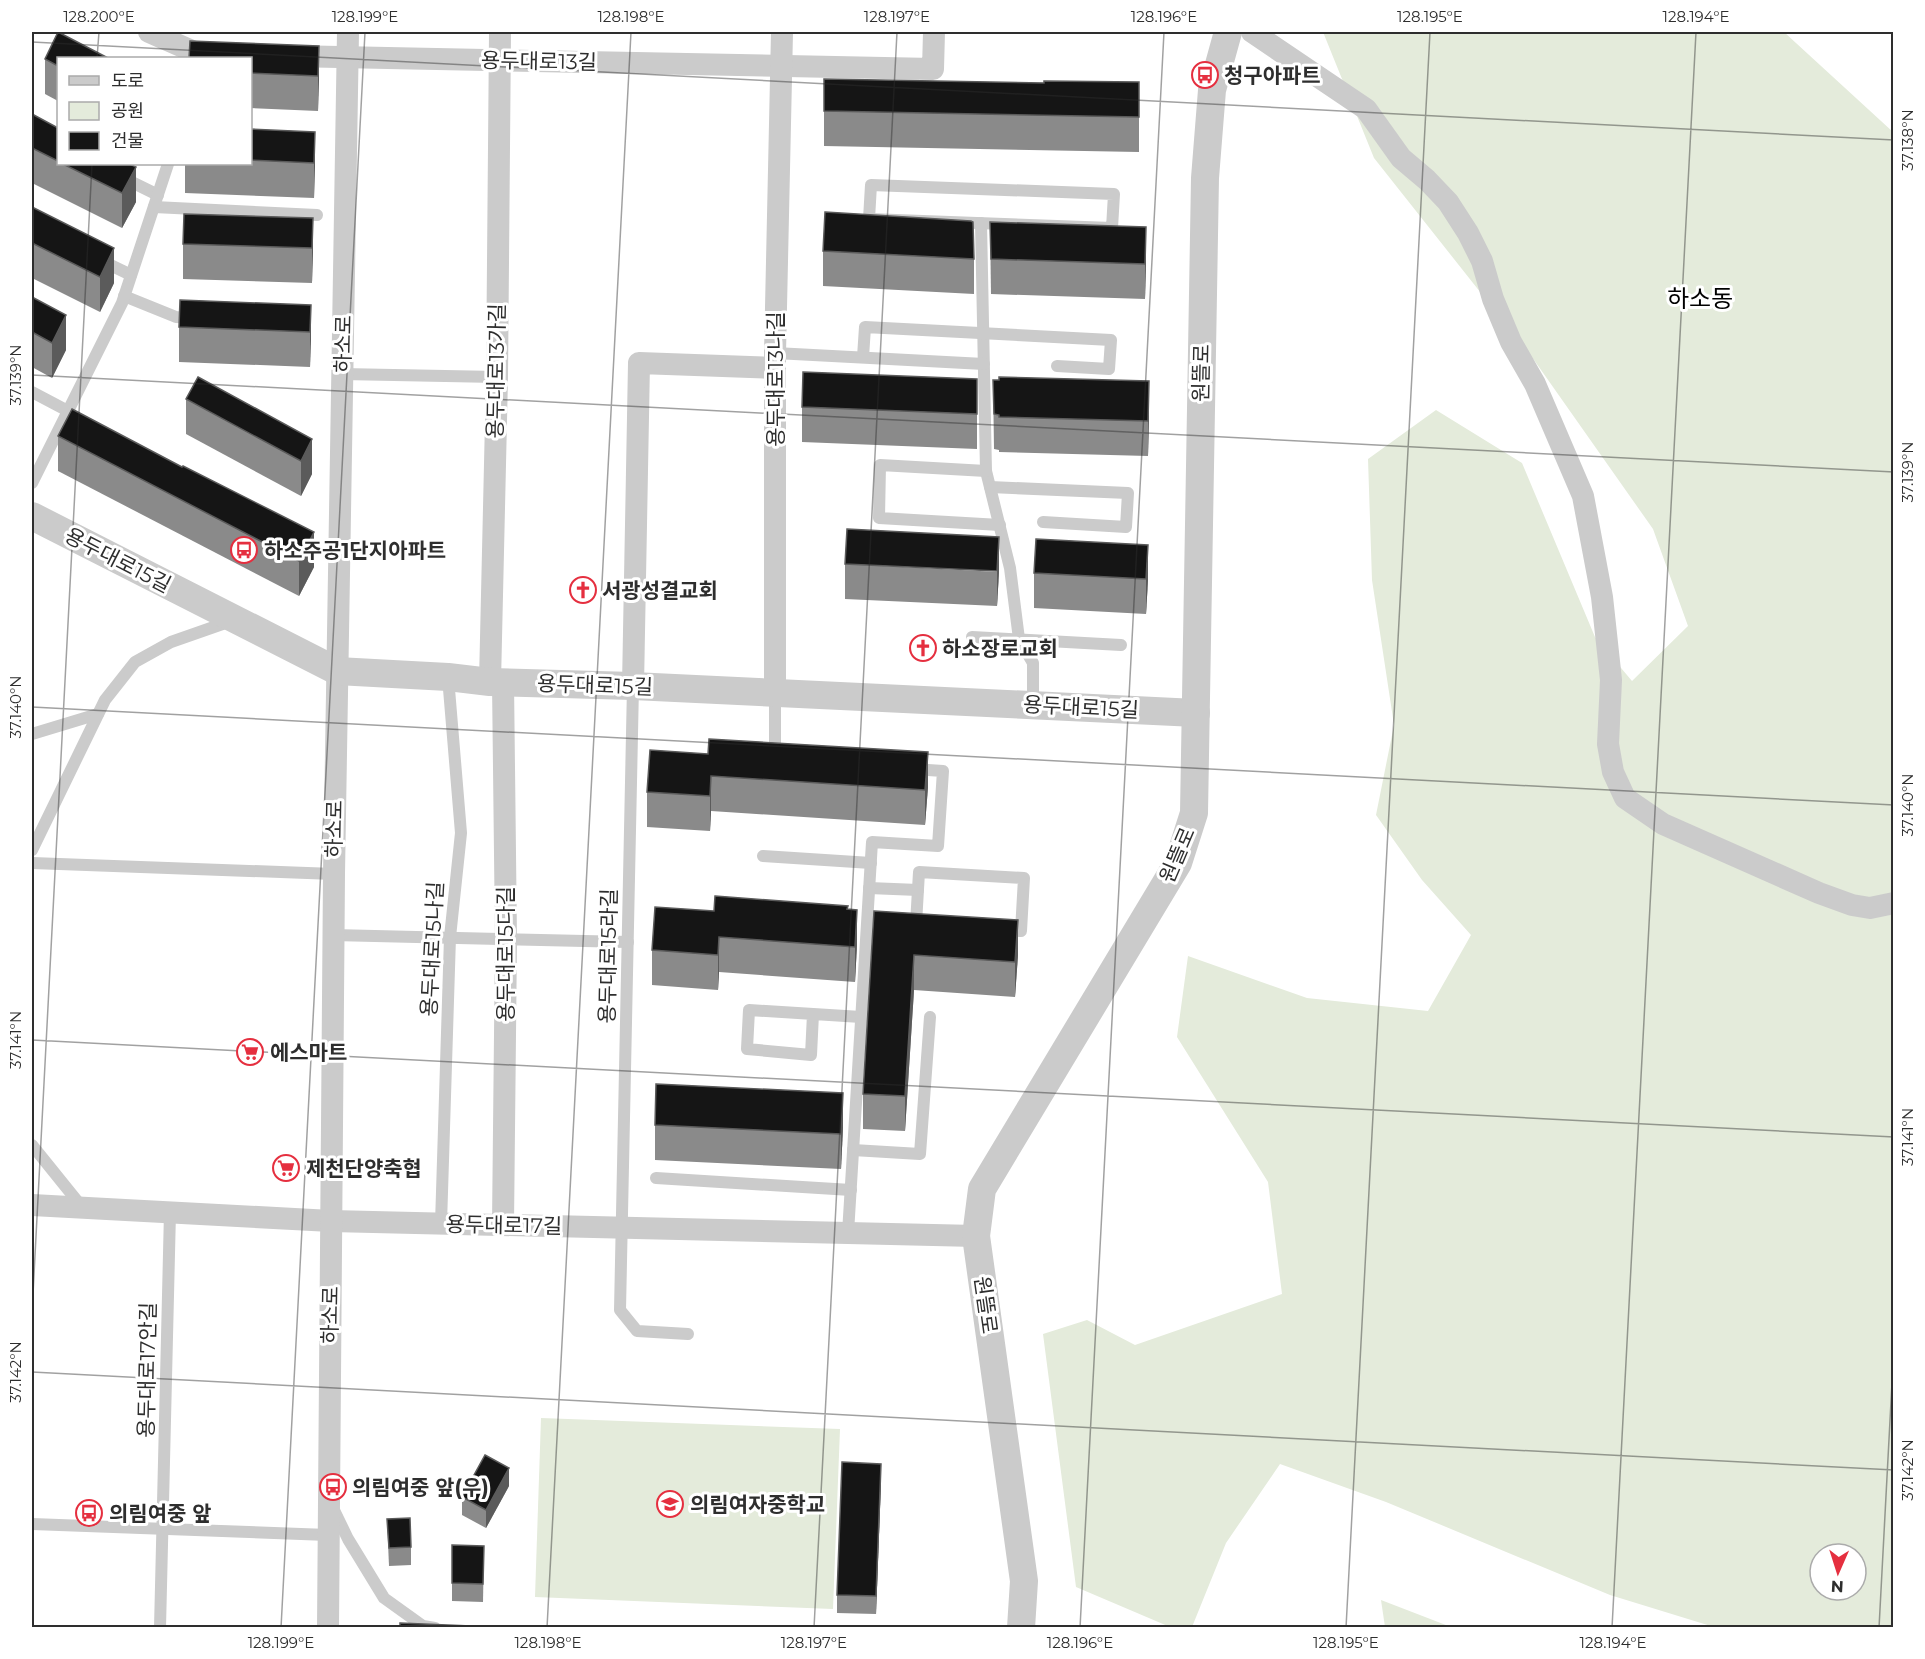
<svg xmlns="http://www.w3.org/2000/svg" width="1925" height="1659" font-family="Montserrat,'Noto Sans KR',sans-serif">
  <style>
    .green { fill: #e4ebdb; fill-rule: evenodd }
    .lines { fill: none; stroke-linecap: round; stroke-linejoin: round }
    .service { stroke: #cbcbcb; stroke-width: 12 }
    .minor { stroke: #cbcbcb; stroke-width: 22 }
    .tertiary { stroke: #cbcbcb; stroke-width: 28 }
    .wall { fill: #8a8a8a }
    .shaded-wall { fill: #5b5b5b }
    .building { fill: #151515; stroke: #5b5b5b; stroke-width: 1.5 }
    .ticks { fill: none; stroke: #2e2e2e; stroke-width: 1.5; stroke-opacity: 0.45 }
    .labels { text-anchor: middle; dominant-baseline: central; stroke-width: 6; stroke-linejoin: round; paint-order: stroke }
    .street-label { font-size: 21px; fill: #2e2e2e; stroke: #fff }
    .poi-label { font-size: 21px; font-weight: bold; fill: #2e2e2e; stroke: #fff; text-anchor: start }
    .quarter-label { font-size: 24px; fill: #000; stroke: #fff }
    .neatline { fill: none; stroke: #2e2e2e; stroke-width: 2 }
    .ticks-label { font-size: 15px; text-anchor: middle; fill: #2e2e2e }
  </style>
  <rect width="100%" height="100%" fill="#fff"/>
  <!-- green -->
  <g class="green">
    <path d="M1323 32H1784L1893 132V1627H1714L1610 1595 1386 1502 1280 1464 1226 1543 1192 1627H1170L1076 1587 1043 1334 1087 1320 1135 1345 1282 1294 1268 1182 1177 1037 1188 956 1307 998 1428 1011 1471 935 1422 880 1376 815 1394 725 1372 580 1368 459 1436 410 1522 463 1595 637 1632 681 1688 626 1653 529 1534 360 1374 158ZM1820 1554H1856V1590H1820Z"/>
    <polygon points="541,1418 840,1429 833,1609 535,1597"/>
    <polygon points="1381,1600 1451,1627 1385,1627"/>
  </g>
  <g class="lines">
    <!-- service -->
    <g class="service">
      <polyline points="95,164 158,195"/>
      <polygon points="871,185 1114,194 1112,228 869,219"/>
      <polyline points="154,207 317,215"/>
      <polyline points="981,223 986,471 1010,568 1019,639 1033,663 1033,705"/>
      <polyline points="100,260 131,275"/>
      <polyline points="124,296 176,317 194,318"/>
      <polyline points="775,353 984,364"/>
      <polyline points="863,357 865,327 1111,340 1109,369 1057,366"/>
      <polyline points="342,374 497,377"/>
      <polyline points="32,392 68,411"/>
      <polyline points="986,471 880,465 879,518 1000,525"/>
      <polyline points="32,483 122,303 168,164"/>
      <polyline points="990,487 1128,493 1126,527 1043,522"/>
      <polyline points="972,637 1121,645"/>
      <polyline points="633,686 620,1310 637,1331 688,1334"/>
      <polyline points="32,734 98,714"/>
      <polyline points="775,759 775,692"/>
      <polyline points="32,850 105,700 135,662 171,642 231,621"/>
      <polyline points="763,856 871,863"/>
      <polyline points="32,863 334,874"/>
      <polygon points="919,872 1024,878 1021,931 916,924"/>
      <polyline points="869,888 918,890"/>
      <polyline points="333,935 628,942"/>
      <polyline points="813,1014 811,1055 747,1049 749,1010 861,1017"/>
      <polyline points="32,1145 82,1207"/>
      <polyline points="853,1150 920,1154 930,1017"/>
      <polyline points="656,1178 851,1190"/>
      <polyline points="441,1224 450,937 461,833 448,677"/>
      <polyline points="848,1233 872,842 938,846 943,771 913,769"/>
      <polyline points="333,1508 348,1539 384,1598 423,1626 435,1628"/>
      <polyline points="32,1524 328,1535"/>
      <polyline points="160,1628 170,1212"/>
    </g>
    <!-- minor -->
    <g class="minor">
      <polyline points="149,32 199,54 218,54"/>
      <polyline points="1252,32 1366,109 1401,158 1427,180 1448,202 1468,233 1482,261 1493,299 1511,342 1535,384 1583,496 1602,597 1611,680 1608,744 1613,772 1625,798 1663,824 1819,893 1852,905 1870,908 1894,903"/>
      <polyline points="290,56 933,69 934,32"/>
      <polyline points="490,682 497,377 500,32"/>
      <polyline points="503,682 506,939 503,1225"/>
      <polyline points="633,686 639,363 775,368"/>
      <polyline points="775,692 775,353 782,32"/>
      <polyline points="32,1205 331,1221 976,1236"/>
      <polyline points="328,1628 334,874 348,32"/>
    </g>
    <!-- tertiary -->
    <g class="tertiary">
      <polyline points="32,516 337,671 448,677 490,682 633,686 1196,713"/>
      <polyline points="1021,1628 1024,1581 976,1236 982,1189 1178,863 1194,813 1205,178 1212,90 1228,32"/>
    </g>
  </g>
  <!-- wall -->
  <g class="wall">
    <polygon points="319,46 318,111 250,108 250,58"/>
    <polygon points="58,58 58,101 45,94 45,59"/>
    <polygon points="1139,82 1139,152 824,146 824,111 1044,83"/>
    <polygon points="32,114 58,128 58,164 130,164 136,202 122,228 32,183"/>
    <polygon points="250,129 315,132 314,198 185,193 185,164 250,164"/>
    <polygon points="32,207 114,283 100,312 32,278"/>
    <polygon points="313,218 312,283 183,279 183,244"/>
    <polygon points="990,222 1146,262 1145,299 991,294"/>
    <polygon points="823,251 974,259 974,294 823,286"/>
    <polygon points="32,297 66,350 52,378 32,367"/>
    <polygon points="311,305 310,367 179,362 179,327"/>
    <polygon points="993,380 1149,416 1148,456 999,452 999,450 994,449"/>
    <polygon points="186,399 312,439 312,474 301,496 186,434"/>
    <polygon points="802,407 977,414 977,449 802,442"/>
    <polygon points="58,436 314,567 299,596 58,471"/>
    <polygon points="1036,539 1148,580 1146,614 1034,608 1034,573"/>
    <polygon points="845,564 999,572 997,606 845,599"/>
    <polygon points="650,750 928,787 925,825 711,811 710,831 647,827 647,792"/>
    <polygon points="848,909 857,945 855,982 719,972 718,990 652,985 652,950 714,911"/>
    <polygon points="874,911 1018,955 1015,997 914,990 905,1131 863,1129 863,1094"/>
    <polygon points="655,1125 843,1128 841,1169 655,1160"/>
    <polygon points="881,1482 876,1614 837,1613 837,1595"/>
    <polygon points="509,1486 486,1528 462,1515 462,1497"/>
    <polygon points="387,1519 411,1547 411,1565 389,1566"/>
    <polygon points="484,1546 483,1602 452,1601 452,1583"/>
  </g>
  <!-- shaded-wall -->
  <g class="shaded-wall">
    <polygon points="319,46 319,81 318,111 318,76"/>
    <polygon points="315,132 315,167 314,198 314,163"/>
    <polygon points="136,167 136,202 122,228 122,193"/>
    <polygon points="313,218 313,253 312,283 312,248"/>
    <polygon points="1146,227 1146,262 1145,299 1145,264"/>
    <polygon points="114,248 114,283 100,312 100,277"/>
    <polygon points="311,305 311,340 310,367 310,332"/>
    <polygon points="66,315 66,350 52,378 52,343"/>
    <polygon points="1149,381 1149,416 1148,456 1148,421"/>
    <polygon points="312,439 312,474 301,496 301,461"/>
    <polygon points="314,532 314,567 299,596 299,561"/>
    <polygon points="999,537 999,572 997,606 997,571"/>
    <polygon points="1148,545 1148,580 1146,614 1146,579"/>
    <polygon points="928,752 928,787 925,825 925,790"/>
    <polygon points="711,776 711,811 710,831 710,796"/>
    <polygon points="857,910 857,945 855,982 855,947"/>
    <polygon points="1018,920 1018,955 1015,997 1015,962"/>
    <polygon points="719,937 719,972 718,990 718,955"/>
    <polygon points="914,955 914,990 905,1131 905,1096"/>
    <polygon points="843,1093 843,1128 841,1169 841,1134"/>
    <polygon points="881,1464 881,1482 876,1614 876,1596"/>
    <polygon points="509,1468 509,1486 486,1528 486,1510"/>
  </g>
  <!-- building -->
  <g class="building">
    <polygon points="58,32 108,58 58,58 58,66 45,59"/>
    <polygon points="190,41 319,46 318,76 250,73 250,58 189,58"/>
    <polygon points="824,79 1044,83 1044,81 1139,82 1139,117 824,111"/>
    <polygon points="32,114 58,128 58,161 32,148"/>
    <polygon points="250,129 315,132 314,163 250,160"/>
    <polygon points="63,164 130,164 136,167 122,193"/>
    <polygon points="32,207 114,248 100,277 32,243"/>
    <polygon points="825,212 971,221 973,222 974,259 823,251"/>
    <polygon points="184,214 313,218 312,248 183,244"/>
    <polygon points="990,222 1146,227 1145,264 991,259"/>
    <polygon points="32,297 66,315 52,343 32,332"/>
    <polygon points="180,300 311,305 310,332 179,327"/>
    <polygon points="803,372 977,379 977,414 802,407"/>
    <polygon points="198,377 312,439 301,461 186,399"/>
    <polygon points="999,377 1149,381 1148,421 999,417 999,415 994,414 993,380 999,380"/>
    <polygon points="72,409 182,467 183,466 314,532 299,561 58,436"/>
    <polygon points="847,529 999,537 997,571 845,564"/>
    <polygon points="1036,539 1148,545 1146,579 1034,573"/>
    <polygon points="709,739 928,752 925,790 711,776 710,796 647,792 650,750 708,754"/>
    <polygon points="715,896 848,906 847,909 857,910 855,947 719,937 718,955 652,950 655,907 714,911"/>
    <polygon points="874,911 1018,920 1015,962 914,955 905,1096 863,1094"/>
    <polygon points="656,1084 843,1093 841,1134 655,1125"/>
    <polygon points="485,1455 509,1468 486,1510 462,1497"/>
    <polygon points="842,1462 881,1464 876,1596 837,1595"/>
    <polygon points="410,1518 411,1547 389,1548 387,1519"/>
    <polygon points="452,1545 484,1546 483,1584 452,1583"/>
    <polygon points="400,1623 495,1627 400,1628"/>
    <polygon points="539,1626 587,1628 539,1628"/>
  </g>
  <!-- ticks -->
  <path class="ticks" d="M32 42 1894 140M97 58 99 32M32 375 1894 472M32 707 1894 805M32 1040 1894 1137M32 1313 92 164M32 1372 1894 1470M281 1628 365 32M547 1628 631 32M814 1628 897 32M1080 1628 1164 32M1346 1628 1430 32M1612 1628 1696 32M1879 1628 1894 1345"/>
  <!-- icons -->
  <defs>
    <symbol id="bus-ring" viewBox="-11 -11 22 22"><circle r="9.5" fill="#fff" stroke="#e52f3f" stroke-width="1.5"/><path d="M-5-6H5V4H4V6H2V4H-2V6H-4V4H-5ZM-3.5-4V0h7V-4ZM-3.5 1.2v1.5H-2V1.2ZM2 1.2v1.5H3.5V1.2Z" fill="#e52f3f"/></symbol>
    <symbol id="church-ring" viewBox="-11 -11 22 22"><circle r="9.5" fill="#fff" stroke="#e52f3f" stroke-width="1.5"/><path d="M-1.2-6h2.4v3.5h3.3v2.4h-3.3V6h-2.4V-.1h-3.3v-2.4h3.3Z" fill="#e52f3f"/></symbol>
    <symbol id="supermarket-ring" viewBox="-11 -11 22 22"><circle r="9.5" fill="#fff" stroke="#e52f3f" stroke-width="1.5"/><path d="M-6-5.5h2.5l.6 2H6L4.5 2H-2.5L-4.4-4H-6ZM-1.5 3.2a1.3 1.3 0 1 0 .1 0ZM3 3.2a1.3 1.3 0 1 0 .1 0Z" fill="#e52f3f"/></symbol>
    <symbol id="school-ring" viewBox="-11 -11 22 22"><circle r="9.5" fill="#fff" stroke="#e52f3f" stroke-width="1.5"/><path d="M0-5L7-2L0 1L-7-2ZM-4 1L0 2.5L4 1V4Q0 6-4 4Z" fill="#e52f3f"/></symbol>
  </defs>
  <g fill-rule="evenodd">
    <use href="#bus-ring" x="1190" y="60" width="30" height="30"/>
    <use href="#bus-ring" x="229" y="535" width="30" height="30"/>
    <use href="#church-ring" x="568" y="575" width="30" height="30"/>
    <use href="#church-ring" x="908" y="633" width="30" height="30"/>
    <use href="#supermarket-ring" x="235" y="1037" width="30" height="30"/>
    <use href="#supermarket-ring" x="271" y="1153" width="30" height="30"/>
    <use href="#bus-ring" x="318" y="1472" width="30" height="30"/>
    <use href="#school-ring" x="655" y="1489" width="30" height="30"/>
    <use href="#bus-ring" x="74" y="1498" width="30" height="30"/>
  </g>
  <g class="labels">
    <!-- street labels -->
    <g class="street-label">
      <text transform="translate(539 61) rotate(1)">용두대로13길</text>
      <text transform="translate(343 344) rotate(-89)">하소로</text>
      <text transform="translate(496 371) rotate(-89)">용두대로13가길</text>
      <text transform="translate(1201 373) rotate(-89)">원뜰로</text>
      <text transform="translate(775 379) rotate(-90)">용두대로13나길</text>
      <text transform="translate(118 560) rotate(27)">용두대로15길</text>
      <text transform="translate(595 685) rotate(2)">용두대로15길</text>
      <text transform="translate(1081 707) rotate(3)">용두대로15길</text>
      <text transform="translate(334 829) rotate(-89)">하소로</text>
      <text transform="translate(1177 855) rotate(-67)">원뜰로</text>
      <text transform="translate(432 949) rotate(-87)">용두대로15나길</text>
      <text transform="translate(505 954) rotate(-90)">용두대로15다길</text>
      <text transform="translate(608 956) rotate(-89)">용두대로15라길</text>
      <text transform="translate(504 1225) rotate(1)">용두대로17길</text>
      <text transform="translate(986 1305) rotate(82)">원뜰로</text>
      <text transform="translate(330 1315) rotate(-89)">하소로</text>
      <text transform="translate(147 1370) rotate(-89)">용두대로17안길</text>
    </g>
    <!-- poi labels -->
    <g class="poi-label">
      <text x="1224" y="75">청구아파트</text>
      <text x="264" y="550">하소주공1단지아파트</text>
      <text x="602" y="590">서광성결교회</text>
      <text x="942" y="648">하소장로교회</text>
      <text x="270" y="1052">에스마트</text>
      <text x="306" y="1168">제천단양축협</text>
      <text x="352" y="1487">의림여중 앞(우)</text>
      <text x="690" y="1504">의림여자중학교</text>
      <text x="109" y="1513">의림여중 앞</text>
    </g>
    <!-- quarter labels -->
    <g class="quarter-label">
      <text x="1700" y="298">하소동</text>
    </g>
  </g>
  <!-- border -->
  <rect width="1925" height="1659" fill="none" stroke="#ffffff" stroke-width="66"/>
  <!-- legend -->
  <rect x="57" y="57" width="195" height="108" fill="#ffffff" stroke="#ababab" stroke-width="1.5"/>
  <rect x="69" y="76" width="30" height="9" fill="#cbcbcb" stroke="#ababab" stroke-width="1.5"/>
  <text x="111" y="87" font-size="18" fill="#2e2e2e">도로</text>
  <rect x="69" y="102" width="30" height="18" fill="#e4ebdb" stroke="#ababab" stroke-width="1.5"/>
  <text x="111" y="117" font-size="18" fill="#2e2e2e">공원</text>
  <rect x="69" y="132" width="30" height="18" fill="#151515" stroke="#ababab" stroke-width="1.5"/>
  <text x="111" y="147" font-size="18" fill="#2e2e2e">건물</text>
  <!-- north arrow -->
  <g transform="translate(1838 1572) rotate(183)"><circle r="28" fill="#ffffff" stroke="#ababab" stroke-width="1.5"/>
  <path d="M0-4.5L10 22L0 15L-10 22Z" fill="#e52f3f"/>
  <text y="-9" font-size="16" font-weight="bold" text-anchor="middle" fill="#2e2e2e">N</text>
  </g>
  <rect x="33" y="33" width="1859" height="1593" class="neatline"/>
  <g class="ticks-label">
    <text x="99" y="22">128.200°E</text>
    <text x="365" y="22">128.199°E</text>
    <text x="631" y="22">128.198°E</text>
    <text x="897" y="22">128.197°E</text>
    <text x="1164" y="22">128.196°E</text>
    <text x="1430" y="22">128.195°E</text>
    <text x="1696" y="22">128.194°E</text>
    <text transform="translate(1908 140) rotate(-90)" y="5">37.138°N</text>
    <text transform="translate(16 375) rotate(-90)" y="5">37.139°N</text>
    <text transform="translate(1908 472) rotate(-90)" y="5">37.139°N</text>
    <text transform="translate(16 707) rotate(-90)" y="5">37.140°N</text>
    <text transform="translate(1908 805) rotate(-90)" y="5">37.140°N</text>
    <text transform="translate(16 1040) rotate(-90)" y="5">37.141°N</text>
    <text transform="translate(1908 1137) rotate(-90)" y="5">37.141°N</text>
    <text transform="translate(16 1372) rotate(-90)" y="5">37.142°N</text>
    <text transform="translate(1908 1470) rotate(-90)" y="5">37.142°N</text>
    <text x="281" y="1648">128.199°E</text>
    <text x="548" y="1648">128.198°E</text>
    <text x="814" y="1648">128.197°E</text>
    <text x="1080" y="1648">128.196°E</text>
    <text x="1346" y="1648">128.195°E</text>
    <text x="1613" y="1648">128.194°E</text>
  </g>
</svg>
